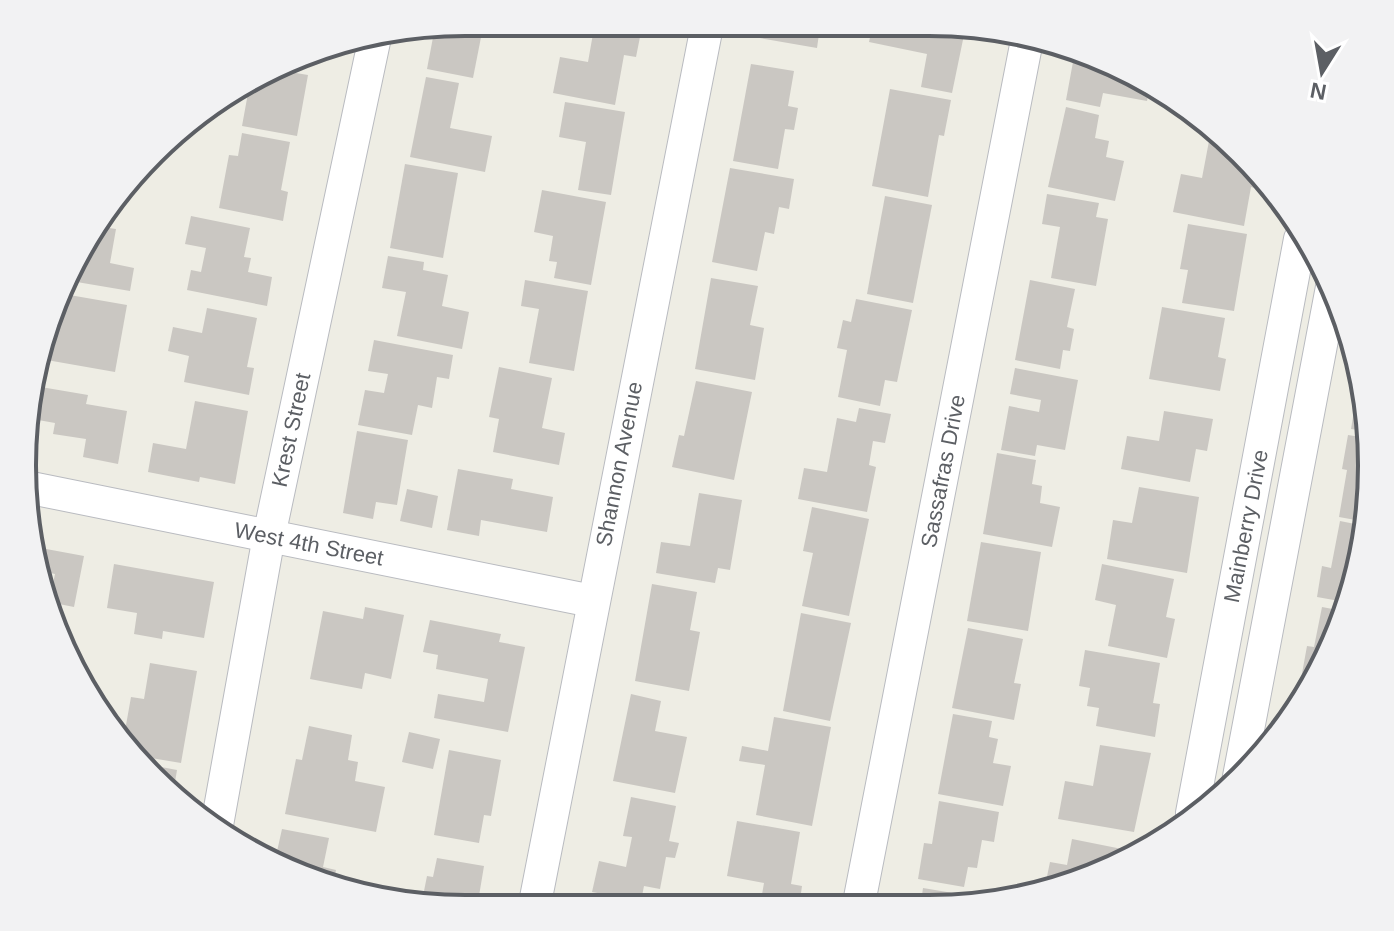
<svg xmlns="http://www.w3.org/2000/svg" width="1394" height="931" font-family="Helvetica,sans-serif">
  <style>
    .building { fill: #cac7c2 }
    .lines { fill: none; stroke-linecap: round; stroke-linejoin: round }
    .minor-casing { stroke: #b9bbc0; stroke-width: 34 }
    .minor { stroke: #fff; stroke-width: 32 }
    .labels { text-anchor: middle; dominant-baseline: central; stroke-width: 7; stroke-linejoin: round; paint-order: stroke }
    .street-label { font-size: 22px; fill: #5c5f64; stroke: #fff }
    .rim { fill: none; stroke: #5c5f64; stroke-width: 4 }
  </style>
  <rect width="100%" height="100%" fill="#eeede4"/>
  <!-- building -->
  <g class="building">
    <polygon points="466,22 484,22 473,78 427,69 435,27"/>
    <polygon points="610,24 642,27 636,57 624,55 615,105 553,93 560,57 588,62 594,28 609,31"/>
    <polygon points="756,26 820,27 817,48 754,37"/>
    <polygon points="872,28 965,30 952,93 921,87 927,54 869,42"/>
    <polygon points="1075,51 1125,68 1150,86 1147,101 1103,93 1100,107 1066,100"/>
    <polygon points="285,64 284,71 308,75 297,136 242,126 250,82"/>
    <polygon points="751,64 794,71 788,106 798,108 794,130 785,129 778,169 733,161"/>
    <polygon points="426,77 459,83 450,128 492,136 485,172 410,157"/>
    <polygon points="890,89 951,100 944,136 939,135 928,197 872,186"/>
    <polygon points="565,102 625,112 611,195 578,190 586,142 559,137"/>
    <polygon points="1066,107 1099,115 1095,138 1109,141 1106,157 1124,161 1115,201 1048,187"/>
    <polygon points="242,133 290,142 281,190 288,192 283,221 219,208 229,155 238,156"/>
    <polygon points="1209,141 1233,146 1242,152 1260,178 1258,189 1251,187 1244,226 1173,212 1181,174 1202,178"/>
    <polygon points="405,164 458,173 443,258 390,248"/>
    <polygon points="730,168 794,179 789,209 779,207 774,234 765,232 757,271 712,262"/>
    <polygon points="542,190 606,202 591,285 554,278 557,262 549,261 553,236 534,232"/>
    <polygon points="1047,194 1099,203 1096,217 1108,219 1096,286 1051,278 1060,227 1042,224"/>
    <polygon points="885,196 932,205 913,303 867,294"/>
    <polygon points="191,216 250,228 244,257 251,258 248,272 272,277 267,306 187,290 191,270 201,272 206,248 185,244"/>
    <polygon points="1188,224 1247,234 1234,311 1182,303 1188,270 1180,269"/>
    <polygon points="96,226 116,229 110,263 134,268 130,291 65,280"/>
    <polygon points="388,256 424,262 423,270 448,275 442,306 469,312 462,349 397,336 406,292 382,288"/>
    <polygon points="711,278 758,286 750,325 764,328 755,380 695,369"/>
    <polygon points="525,280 588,291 574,371 529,363 539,309 521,306"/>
    <polygon points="1030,280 1075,289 1067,327 1074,329 1070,351 1063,350 1060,369 1015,360"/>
    <polygon points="58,293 127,305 115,372 41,359"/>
    <polygon points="856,299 912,310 897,382 885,380 880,406 838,397 847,350 837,348 843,320 851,322"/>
    <polygon points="1162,307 1225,318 1218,357 1226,359 1220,391 1149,379"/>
    <polygon points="207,308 257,318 247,367 254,368 249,395 184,382 189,356 168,351 173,327 202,333"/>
    <polygon points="374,340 453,355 449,379 437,377 432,408 418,405 412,435 358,425 365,390 384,393 388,374 368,371"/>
    <polygon points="499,367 552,378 542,428 565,433 559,465 493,452 499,419 489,417"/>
    <polygon points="1015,368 1078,380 1065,450 1037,445 1035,456 1001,450 1009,406 1039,412 1041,400 1010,394"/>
    <polygon points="696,381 752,392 734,480 672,467 679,435 684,436"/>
    <polygon points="35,386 88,395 86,404 127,411 118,464 83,457 86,439 53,434 55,423 27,418"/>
    <polygon points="1357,393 1358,393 1365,431 1351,429"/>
    <polygon points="195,401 248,411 235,484 200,477 199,482 148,472 153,443 186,449"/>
    <polygon points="859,408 891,414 885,443 873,441 869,465 876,467 867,512 798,499 804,468 827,472 837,418 856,422"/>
    <polygon points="1164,411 1213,419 1207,451 1196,449 1190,482 1121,469 1127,436 1159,441"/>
    <polygon points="357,431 408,440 397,505 376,502 373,519 343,513"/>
    <polygon points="1348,435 1367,438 1372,465 1361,521 1339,517 1347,470 1342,469"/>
    <polygon points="997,453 1036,460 1032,484 1042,486 1040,503 1060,507 1052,547 983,534"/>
    <polygon points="458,469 513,479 511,489 553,497 547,532 481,520 479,536 447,530"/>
    <polygon points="1139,487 1199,497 1187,573 1107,559 1113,520 1132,523"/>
    <polygon points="407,489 438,496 432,528 400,521"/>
    <polygon points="699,493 742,500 730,570 718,568 715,583 656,573 661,542 690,546"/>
    <polygon points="812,507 869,519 849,616 802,606 813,553 803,551"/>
    <polygon points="1340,521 1360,525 1345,602 1317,597 1322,566 1331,568"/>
    <polygon points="981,542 1041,552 1028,631 967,621"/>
    <polygon points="30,546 84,556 74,607 49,602 55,574 37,570"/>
    <polygon points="114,564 214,582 204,638 163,631 162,639 134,634 137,613 107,608"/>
    <polygon points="1102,564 1174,579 1166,617 1175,619 1167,658 1108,646 1116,605 1095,600"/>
    <polygon points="652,584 697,592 690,630 700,632 689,691 635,681"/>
    <polygon points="365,607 404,615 391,679 365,673 362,689 310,679 323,611 363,619"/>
    <polygon points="1322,607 1343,611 1338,635 1308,680 1301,679 1307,646 1314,647"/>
    <polygon points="801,613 851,623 830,721 783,711"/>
    <polygon points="430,620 501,634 499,642 525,647 508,732 434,718 438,694 484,702 488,679 436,669 438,655 423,652"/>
    <polygon points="968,628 1023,639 1014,683 1021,684 1014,720 952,708"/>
    <polygon points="1085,650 1160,663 1153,703 1160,704 1155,737 1096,726 1099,708 1087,706 1090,688 1079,686"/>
    <polygon points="150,663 197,671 181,763 133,755 123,742 131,697 144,699"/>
    <polygon points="631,694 661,701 655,731 687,737 675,793 613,781"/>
    <polygon points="953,714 992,721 989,737 998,739 993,763 1011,766 1003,806 938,794"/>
    <polygon points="774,717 831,727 812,826 756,815 765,765 739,761 742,746 768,751"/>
    <polygon points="309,726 352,735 348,760 358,762 355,781 385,787 376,832 285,814 296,759 302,760"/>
    <polygon points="409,732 440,739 433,769 402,762"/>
    <polygon points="1100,745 1151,753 1134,832 1058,819 1065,781 1093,786"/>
    <polygon points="449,750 501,760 491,816 484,815 479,843 434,835"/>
    <polygon points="140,763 177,770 173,794 152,779"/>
    <polygon points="631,797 676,806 669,841 679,843 675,858 666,857 660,889 644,886 641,901 592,892 599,861 626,867 632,837 623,836"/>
    <polygon points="939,801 999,812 994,842 982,840 977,868 968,867 964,887 918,879 924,843 932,844"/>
    <polygon points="737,821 800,832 791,884 802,886 799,907 760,906 764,883 727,876"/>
    <polygon points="282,829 329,838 323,867 336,870 333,885 274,865"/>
    <polygon points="1072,839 1132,851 1131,853 1099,875 1045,886 1050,862 1067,865"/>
    <polygon points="437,858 484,866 478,902 422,901 427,876 433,877"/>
    <polygon points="923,888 983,898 920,909"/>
  </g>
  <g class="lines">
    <defs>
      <g id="minor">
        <polyline points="26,487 592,601"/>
        <polyline points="1238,782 1332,287"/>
        <polyline points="1192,813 1300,239"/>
        <polyline points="217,825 269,536 375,37"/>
        <polyline points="535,903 707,26"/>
        <polyline points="858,908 1028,35"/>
      </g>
    </defs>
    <!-- minor casing -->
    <use href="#minor" class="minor-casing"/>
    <!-- minor -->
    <use href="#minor" class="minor"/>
  </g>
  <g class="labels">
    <!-- street labels -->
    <g class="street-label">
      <text transform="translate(291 430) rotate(-78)">Krest Street</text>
      <text transform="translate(619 464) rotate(-79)">Shannon Avenue</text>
      <text transform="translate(943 471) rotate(-79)">Sassafras Drive</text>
      <text transform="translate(1246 526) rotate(-79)">Mainberry Drive</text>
      <text transform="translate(309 544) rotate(11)">West 4th Street</text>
    </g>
  </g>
  <!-- crop -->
  <path d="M0 0H1394V931H0ZM465 36H929A429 429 0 0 1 1358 465V466A429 429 0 0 1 929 895H465A429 429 0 0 1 36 466V465A429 429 0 0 1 465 36Z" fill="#f2f2f3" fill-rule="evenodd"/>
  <path class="rim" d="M465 36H929A429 429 0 0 1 1358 465V466A429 429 0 0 1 929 895H465A429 429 0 0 1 36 466V465A429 429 0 0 1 465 36Z"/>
  <!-- north arrow -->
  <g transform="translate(1322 72) rotate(191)" stroke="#ffffff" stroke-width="6" paint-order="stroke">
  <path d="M0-6L14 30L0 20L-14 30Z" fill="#5c5f64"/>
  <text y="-12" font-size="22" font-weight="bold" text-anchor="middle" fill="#5c5f64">N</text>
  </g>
</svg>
